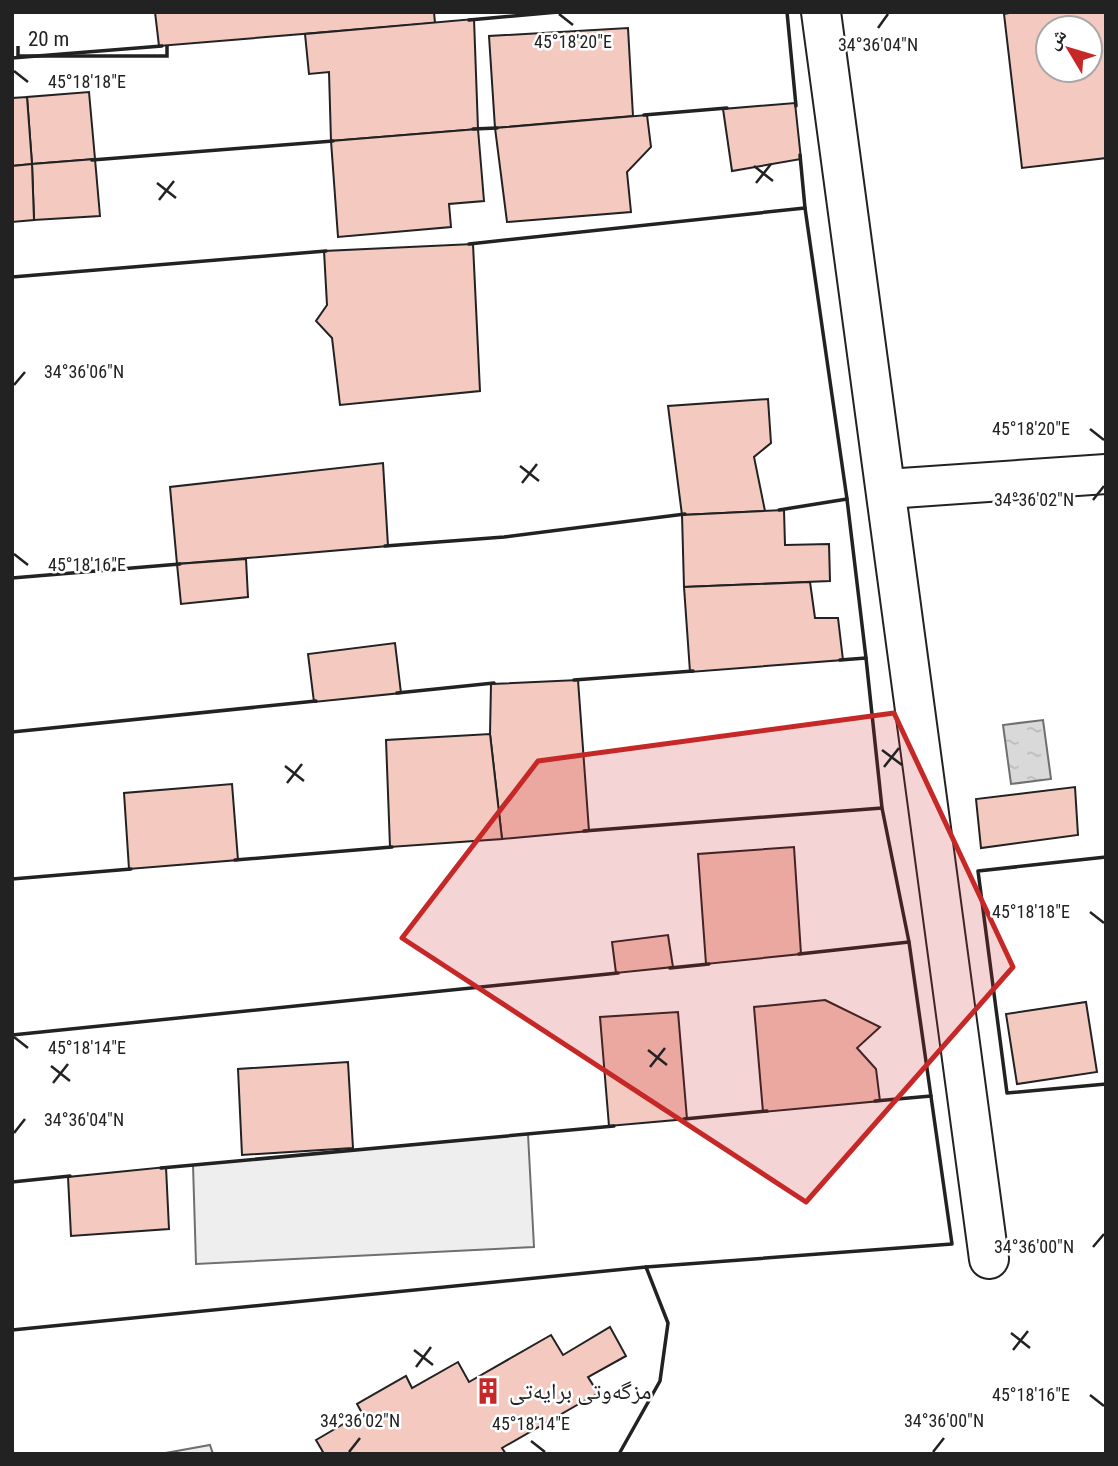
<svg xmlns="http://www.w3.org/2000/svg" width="1118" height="1466" font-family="'Roboto Condensed','Noto Naskh Arabic',sans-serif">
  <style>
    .green { fill: #eee; stroke: #6f6f6f; stroke-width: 2 }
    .water { fill: url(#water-ripples); stroke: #6f6f6f; stroke-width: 2 }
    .building { fill: #f3c9c0; stroke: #222; stroke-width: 2; fill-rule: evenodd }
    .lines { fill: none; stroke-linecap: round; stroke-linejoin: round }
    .street-casing { stroke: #222; stroke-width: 42 }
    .street { stroke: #fff; stroke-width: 38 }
    .wall { stroke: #222; stroke-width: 3.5 }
    .marked { fill: #c62828; fill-opacity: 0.2; stroke: #c62828; stroke-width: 5; stroke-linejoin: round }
    .ticks { fill: none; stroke: #222; stroke-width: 2.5 }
    .labels { text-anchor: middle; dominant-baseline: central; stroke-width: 5; stroke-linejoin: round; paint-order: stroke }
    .poi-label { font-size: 23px; fill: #222; stroke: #fff; text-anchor: start }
    .ticks-label { font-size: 18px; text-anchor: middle; fill: #222; stroke: #fff; stroke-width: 5; stroke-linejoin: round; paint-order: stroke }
  </style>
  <defs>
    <pattern id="water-ripples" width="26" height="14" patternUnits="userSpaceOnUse" patternTransform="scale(1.75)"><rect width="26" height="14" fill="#d9d9d9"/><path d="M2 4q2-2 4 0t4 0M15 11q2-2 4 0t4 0" fill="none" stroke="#bababa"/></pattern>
  </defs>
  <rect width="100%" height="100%" fill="#fff"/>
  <!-- green -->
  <g class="green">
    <polygon points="528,1134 534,1247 196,1264 193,1165"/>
    <polygon points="210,1445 213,1454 160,1454"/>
  </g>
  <!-- water -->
  <polygon class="water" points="1043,720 1051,779 1011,784 1003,725"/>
  <!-- building -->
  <g class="building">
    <polygon points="155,12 434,12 435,23 159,46"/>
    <path d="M1014 12H1106V158L1022 168 1004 14ZM1048 28H1090V70H1048Z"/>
    <polygon points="474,19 478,129 331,141 329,72 309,74 305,34"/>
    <polygon points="628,28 633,116 495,128 489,36"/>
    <polygon points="89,92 95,159 32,164 27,97"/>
    <polygon points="27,97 32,164 12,166 12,98"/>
    <polygon points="795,103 801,159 732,171 723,109"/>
    <polygon points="647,115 651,147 627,172 631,212 507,222 495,128"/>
    <polygon points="478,129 484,201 449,204 451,227 338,237 331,141"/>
    <polygon points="95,159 100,216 34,220 32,164"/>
    <polygon points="32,164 34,220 12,222 12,166"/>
    <polygon points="473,244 480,391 340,405 332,338 316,321 327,305 324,251"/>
    <polygon points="768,399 771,443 754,457 765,511 682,515 668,406"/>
    <polygon points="383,463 388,546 177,564 170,487"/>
    <polygon points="784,510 785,545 829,544 830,581 684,587 682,515"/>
    <polygon points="246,559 248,597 181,604 177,564"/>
    <polygon points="810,582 815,618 838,618 843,660 690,672 684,587"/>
    <polygon points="395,643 401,693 314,702 308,654"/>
    <polygon points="578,680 589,831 502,839 490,734 491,684"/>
    <polygon points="490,734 502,839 390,847 386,740"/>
    <polygon points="232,784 238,860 129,869 124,793"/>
    <polygon points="1075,787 1078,835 981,848 976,799"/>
    <polygon points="794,847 801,954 706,964 698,854"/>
    <polygon points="668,935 673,967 616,973 612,942"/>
    <polygon points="825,1000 880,1027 857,1048 876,1069 880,1101 763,1112 754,1007"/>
    <polygon points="1086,1002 1097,1072 1017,1084 1006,1014"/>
    <polygon points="678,1012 687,1119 609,1126 600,1017"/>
    <polygon points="348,1062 353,1148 242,1155 238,1069"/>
    <polygon points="166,1167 169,1229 71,1236 68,1177"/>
    <polygon points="610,1327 626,1356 588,1377 598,1393 502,1448 506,1454 319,1454 323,1452 316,1440 362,1413 357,1404 406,1376 412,1388 458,1362 469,1382 551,1335 563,1355"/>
  </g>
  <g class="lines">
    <defs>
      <g id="street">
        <polyline points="821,12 989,1259"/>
        <polyline points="887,489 1106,474"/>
      </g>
    </defs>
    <!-- street casing -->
    <use href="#street" class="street-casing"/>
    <!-- street -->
    <use href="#street" class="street"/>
    <!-- wall -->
    <g class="wall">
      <polyline points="787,12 796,106"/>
      <polyline points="469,20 558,12"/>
      <polyline points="12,58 162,46"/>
      <polyline points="644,115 727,108"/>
      <polyline points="473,129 497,128"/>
      <polyline points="800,155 805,208"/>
      <polyline points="92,160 333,141"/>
      <polyline points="469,244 805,208 847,499"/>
      <polyline points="12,277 326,251"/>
      <polyline points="779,510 847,499 866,658"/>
      <polyline points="385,546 504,537 685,514"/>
      <polyline points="12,578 180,564"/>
      <polyline points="574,680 693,671"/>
      <polyline points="397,693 494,683"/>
      <polyline points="12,732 316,701"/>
      <polyline points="584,831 882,808"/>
      <polyline points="1106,857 978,871 1007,1093 1106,1084"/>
      <polyline points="235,860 392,847"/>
      <polyline points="12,879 131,869"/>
      <polyline points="799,954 909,942"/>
      <polyline points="670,968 709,964"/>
      <polyline points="12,1035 618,973"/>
      <polyline points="875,1101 931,1096"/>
      <polyline points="684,1119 767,1111"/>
      <polyline points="161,1168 614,1126"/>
      <polyline points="12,1182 70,1176"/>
      <polyline points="646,1267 952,1244 909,942 882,808 866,658 840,660"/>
      <polyline points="12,1330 646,1267 668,1323 660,1381 619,1454"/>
    </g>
  </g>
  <!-- marked area -->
  <path class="marked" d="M894 713 1013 967 806 1202 402 938 538 761Z"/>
  <!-- ticks -->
  <path class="ticks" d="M559 14 573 25M878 28 888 14M14 71 28 82M754 166 773 181M157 183 176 198M756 183 771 164M159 200 174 181M14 385 25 372M1090 429 1104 440M520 466 539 481M522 483 537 464M1093 500 1104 486M14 554 28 565M882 750 902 765M285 766 304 781M884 767 899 748M287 783 302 764M1090 912 1104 923M14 1037 28 1048M648 1050 667 1065M51 1066 70 1081M650 1067 665 1048M53 1083 68 1064M14 1133 25 1119M1093 1247 1104 1234M1011 1333 1030 1348M414 1350 433 1365M1013 1350 1028 1331M416 1367 431 1347M1090 1395 1104 1406M531 1441 545 1452M349 1452 360 1438M933 1452 944 1438"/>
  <!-- icons -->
  <defs>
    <symbol id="building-bare" viewBox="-9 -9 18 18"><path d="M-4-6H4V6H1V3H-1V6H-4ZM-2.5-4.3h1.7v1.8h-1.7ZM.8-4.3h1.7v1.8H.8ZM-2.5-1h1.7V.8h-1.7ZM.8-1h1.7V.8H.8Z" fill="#c62828" stroke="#fff" stroke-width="2.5" paint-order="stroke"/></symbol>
  </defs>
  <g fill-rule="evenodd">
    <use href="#building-bare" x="469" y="1372" width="38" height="38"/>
  </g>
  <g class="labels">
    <!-- poi labels -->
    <g class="poi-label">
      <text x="509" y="1391">مزگەوتی برایەتی</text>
    </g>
  </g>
  <g class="ticks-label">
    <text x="573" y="48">45°18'20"E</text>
    <text x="878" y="51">34°36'04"N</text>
    <text x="87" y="88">45°18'18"E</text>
    <text x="84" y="378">34°36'06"N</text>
    <text x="1031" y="435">45°18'20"E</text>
    <text x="1034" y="506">34°36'02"N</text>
    <text x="87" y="571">45°18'16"E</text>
    <text x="1031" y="918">45°18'18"E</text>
    <text x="87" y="1054">45°18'14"E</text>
    <text x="84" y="1126">34°36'04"N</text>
    <text x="1034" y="1253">34°36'00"N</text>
    <text x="1031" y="1401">45°18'16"E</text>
    <text x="360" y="1427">34°36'02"N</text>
    <text x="944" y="1427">34°36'00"N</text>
    <text x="531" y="1430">45°18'14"E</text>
  </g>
  <!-- border -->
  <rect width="1118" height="1466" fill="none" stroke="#222222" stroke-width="28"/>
  <!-- north arrow -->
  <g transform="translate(1069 49) rotate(308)"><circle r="33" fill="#ffffff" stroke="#a7a7a7" stroke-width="2"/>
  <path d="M0-5L12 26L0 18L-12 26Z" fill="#c62828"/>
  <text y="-10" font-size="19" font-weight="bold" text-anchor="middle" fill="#222222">ش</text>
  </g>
  <!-- scale -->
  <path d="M18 46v10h149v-10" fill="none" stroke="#222222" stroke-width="3.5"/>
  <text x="28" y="46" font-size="21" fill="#222222" stroke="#ffffff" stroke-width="5" paint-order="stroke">20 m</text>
</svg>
